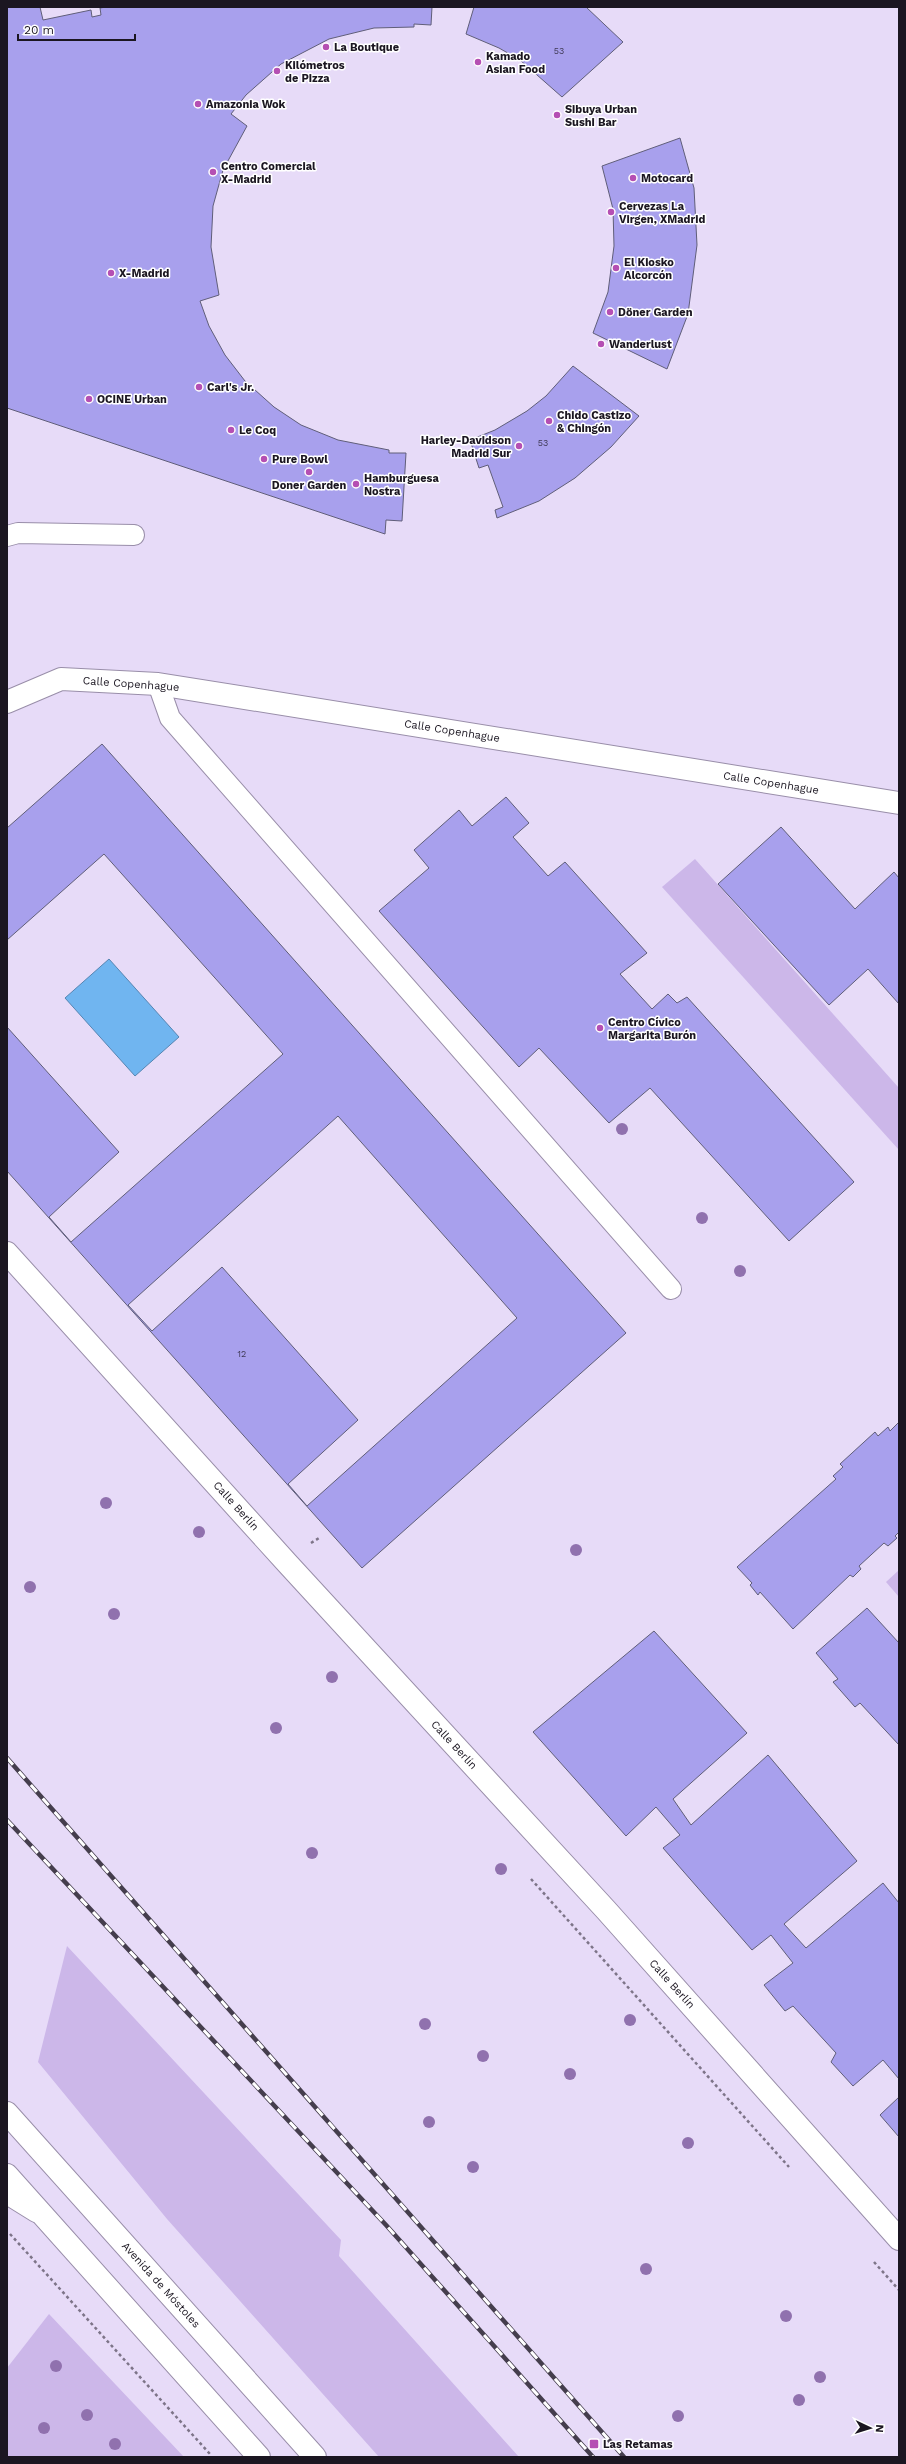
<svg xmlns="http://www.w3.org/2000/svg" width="906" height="2464" font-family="'Work Sans',sans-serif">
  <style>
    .green { fill: #ccb7e9 }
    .water { fill: #70b5f0; stroke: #5685b2 }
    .building { fill: #a8a0ed; stroke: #605e79; fill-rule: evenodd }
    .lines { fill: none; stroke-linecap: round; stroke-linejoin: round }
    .service-casing { stroke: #998ea9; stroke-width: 22 }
    .minor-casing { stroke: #998ea9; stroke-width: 24 }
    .primary-casing { stroke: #998ea9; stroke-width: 24 }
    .path { stroke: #7d7488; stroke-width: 2.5; stroke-dasharray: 3 3; stroke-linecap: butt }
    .service { stroke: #fff; stroke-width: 20 }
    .minor { stroke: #fff; stroke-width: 22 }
    .primary { stroke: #fff; stroke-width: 22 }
    .rail-casing { stroke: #453e4d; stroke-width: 4.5 }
    .rail { stroke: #fff; stroke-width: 3; stroke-dasharray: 9; stroke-linecap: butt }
    .tree { fill: #9071ae }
    .poi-dot { fill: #b54fb3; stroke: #fff; stroke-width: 1.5 }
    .labels { text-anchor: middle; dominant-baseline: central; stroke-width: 3; stroke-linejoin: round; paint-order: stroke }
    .number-label { font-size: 9px; fill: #3e3854 }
    .poi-label { font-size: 11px; font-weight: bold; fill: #1b1621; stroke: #fff; text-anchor: start }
    .street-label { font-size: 11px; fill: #1b1621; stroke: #fff }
  </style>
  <rect width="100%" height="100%" fill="#e7dbf8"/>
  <!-- green -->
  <g class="green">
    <polygon points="695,859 899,1088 899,1150 662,887"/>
    <polygon points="899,1570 899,1597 886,1582"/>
    <polygon points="67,1946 341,2240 339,2256 519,2457 379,2457 167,2219 38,2062"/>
    <polygon points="49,2314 184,2457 7,2457 7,2368"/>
  </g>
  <!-- water -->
  <polygon class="water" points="109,959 179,1037 135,1076 65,998"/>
  <!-- building -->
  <g class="building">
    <polygon points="7,7 40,7 43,20 91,10 92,17 101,15 100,8 106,7 432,7 431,25 414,24 414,27 374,28 329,39 281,64 246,95 231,114 247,126 223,170 213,206 211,247 219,295 200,301 209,326 225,355 245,381 274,407 301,425 338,440 389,450 389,453 406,453 402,521 386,520 385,534 7,408"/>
    <polygon points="474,7 586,7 623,42 562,97 520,60 499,48 466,34"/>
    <polygon points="680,138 694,188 697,245 688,314 667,369 593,333 608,292 614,246 613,209 602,166"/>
    <polygon points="573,366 639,416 611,447 575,478 539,501 497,518 495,510 503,507 488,465 479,468 470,440 495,430 527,411 546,396"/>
    <path d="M102 744 626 1333 362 1568 7 1171V1027L119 1152 49 1217 71 1242 283 1054 104 854 7 940V828ZM338 1116 517 1318 307 1506 288 1484 358 1420 222 1267 152 1331 128 1305Z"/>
    <polygon points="506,797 529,823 513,837 548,876 565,862 647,953 620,974 652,1009 668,994 677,1003 687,997 854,1182 789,1241 650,1088 609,1123 539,1048 519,1067 379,911 429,868 414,850 459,810 472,826"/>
    <polygon points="781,827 855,909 894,872 899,878 899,1004 868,969 829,1005 718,884"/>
    <polygon points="899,1422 899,1532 895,1536 897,1538 888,1546 884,1543 859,1566 861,1569 853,1577 850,1575 793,1629 760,1592 758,1595 750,1585 752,1583 737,1567 836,1479 833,1476 843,1467 840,1464 875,1432 878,1436 888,1427 890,1431"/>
    <polygon points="867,1608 899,1643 899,1745 860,1703 855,1707 833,1682 838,1679 816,1653"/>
    <polygon points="654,1631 747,1733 673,1799 691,1825 768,1755 857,1861 784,1924 806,1948 883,1883 899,1903 899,2079 883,2060 853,2086 831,2062 836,2053 793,2006 785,2011 764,1985 793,1963 771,1935 752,1950 663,1848 680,1835 656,1807 626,1836 533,1732"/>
    <polygon points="899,2097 899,2137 880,2115"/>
  </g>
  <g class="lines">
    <defs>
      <g id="service">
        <polyline points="7,536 18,533 134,535"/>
        <polyline points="158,684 170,718 671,1289"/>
        <polyline points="7,2194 36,2212"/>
      </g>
      <g id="minor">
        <polyline points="7,702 61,679 158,684 899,803"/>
        <polyline points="7,1253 287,1563 606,1910 899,2239"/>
      </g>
      <g id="primary">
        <polyline points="7,2113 315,2457"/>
        <polyline points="7,2175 259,2457"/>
      </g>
    </defs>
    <!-- service casing -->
    <use href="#service" class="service-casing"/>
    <!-- minor casing -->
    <use href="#minor" class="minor-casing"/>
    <!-- primary casing -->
    <use href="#primary" class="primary-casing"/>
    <!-- path -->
    <g class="path">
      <polyline points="311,1543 319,1538"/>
      <polyline points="531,1879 789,2167"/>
      <polyline points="10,2234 210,2454"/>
      <polyline points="874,2262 899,2290"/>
    </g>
    <!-- service -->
    <use href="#service" class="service"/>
    <!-- minor -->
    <use href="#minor" class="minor"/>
    <!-- primary -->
    <use href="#primary" class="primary"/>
    <defs>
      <g id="rail">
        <polyline points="7,1758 624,2457"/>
        <polyline points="7,1820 386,2225 593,2457"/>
      </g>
    </defs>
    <!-- rail casing -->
    <use href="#rail" class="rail-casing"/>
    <!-- rail -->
    <use href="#rail" class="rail"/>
  </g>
  <!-- trees -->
  <g class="tree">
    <circle cx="622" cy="1129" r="6"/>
    <circle cx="702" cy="1218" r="6"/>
    <circle cx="740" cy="1271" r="6"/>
    <circle cx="106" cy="1503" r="6"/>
    <circle cx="199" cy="1532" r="6"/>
    <circle cx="576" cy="1550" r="6"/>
    <circle cx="30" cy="1587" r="6"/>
    <circle cx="114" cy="1614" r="6"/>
    <circle cx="332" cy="1677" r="6"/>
    <circle cx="276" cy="1728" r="6"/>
    <circle cx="312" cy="1853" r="6"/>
    <circle cx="501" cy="1869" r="6"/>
    <circle cx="630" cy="2020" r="6"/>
    <circle cx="425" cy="2024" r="6"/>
    <circle cx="483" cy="2056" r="6"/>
    <circle cx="570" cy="2074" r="6"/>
    <circle cx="429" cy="2122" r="6"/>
    <circle cx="688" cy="2143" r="6"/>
    <circle cx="473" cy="2167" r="6"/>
    <circle cx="646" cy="2269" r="6"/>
    <circle cx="786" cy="2316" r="6"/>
    <circle cx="56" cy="2366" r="6"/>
    <circle cx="820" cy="2377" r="6"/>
    <circle cx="799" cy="2400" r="6"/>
    <circle cx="87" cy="2415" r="6"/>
    <circle cx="678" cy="2416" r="6"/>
    <circle cx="44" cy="2428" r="6"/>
    <circle cx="115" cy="2444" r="6"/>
  </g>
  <!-- markers -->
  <g class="poi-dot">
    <circle cx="326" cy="47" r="4"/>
    <circle cx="478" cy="62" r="4"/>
    <circle cx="277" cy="71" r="4"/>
    <circle cx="198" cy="104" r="4"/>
    <circle cx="557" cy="115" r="4"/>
    <circle cx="213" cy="172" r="4"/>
    <circle cx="633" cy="178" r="4"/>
    <circle cx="611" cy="212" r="4"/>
    <circle cx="616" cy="268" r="4"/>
    <circle cx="111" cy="273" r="4"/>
    <circle cx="610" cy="312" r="4"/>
    <circle cx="601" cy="344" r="4"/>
    <circle cx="199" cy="387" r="4"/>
    <circle cx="89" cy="399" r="4"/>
    <circle cx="549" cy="421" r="4"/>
    <circle cx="231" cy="430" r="4"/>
    <circle cx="519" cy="446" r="4"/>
    <circle cx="264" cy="459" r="4"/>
    <circle cx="309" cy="472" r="4"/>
    <circle cx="356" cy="484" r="4"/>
    <circle cx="600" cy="1028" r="4"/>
    <rect x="589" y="2439" width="10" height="10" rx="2"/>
  </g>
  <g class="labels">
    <!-- number labels -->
    <g class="number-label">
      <text x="559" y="51">53</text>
      <text x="543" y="443">53</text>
      <text x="242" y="1354">12</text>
    </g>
    <!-- poi labels -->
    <g class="poi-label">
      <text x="334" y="47">La Boutique</text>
      <text x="486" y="56">Kamado<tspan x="486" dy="13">Asian Food</tspan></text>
      <text x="285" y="65">Kilómetros<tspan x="285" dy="13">de Pizza</tspan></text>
      <text x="206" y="104">Amazonia Wok</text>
      <text x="565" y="109">Sibuya Urban<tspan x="565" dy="13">Sushi Bar</tspan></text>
      <text x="221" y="166">Centro Comercial<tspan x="221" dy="13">X-Madrid</tspan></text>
      <text x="641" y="178">Motocard</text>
      <text x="619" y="206">Cervezas La<tspan x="619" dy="13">Virgen, XMadrid</tspan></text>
      <text x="624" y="262">El Kiosko<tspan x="624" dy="13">Alcorcón</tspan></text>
      <text x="119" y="273">X-Madrid</text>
      <text x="618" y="312">Döner Garden</text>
      <text x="609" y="344">Wanderlust</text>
      <text x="207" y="387">Carl's Jr.</text>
      <text x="97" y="399">OCINE Urban</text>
      <text x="557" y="415">Chido Castizo<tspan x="557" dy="13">&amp; Chingón</tspan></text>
      <text x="239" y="430">Le Coq</text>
      <text x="511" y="440" text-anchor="end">Harley-Davidson<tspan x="511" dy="13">Madrid Sur</tspan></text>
      <text x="272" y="459">Pure Bowl</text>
      <text x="364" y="478">Hamburguesa<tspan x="364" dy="13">Nostra</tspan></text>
      <text x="309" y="485" text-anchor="middle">Doner Garden</text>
      <text x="608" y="1022">Centro Cívico<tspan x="608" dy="13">Margarita Burón</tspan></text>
      <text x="603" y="2444">Las Retamas</text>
    </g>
    <!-- street labels -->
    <g class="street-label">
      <text transform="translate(131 684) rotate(4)">Calle Copenhague</text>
      <text transform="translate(452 731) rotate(9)">Calle Copenhague</text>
      <text transform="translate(771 783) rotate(9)">Calle Copenhague</text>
      <text transform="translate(236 1506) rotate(48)">Calle Berlín</text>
      <text transform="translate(454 1745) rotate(47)">Calle Berlín</text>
      <text transform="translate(672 1984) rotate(48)">Calle Berlín</text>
      <text transform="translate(161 2285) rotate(48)">Avenida de Móstoles</text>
    </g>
  </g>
  <!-- border -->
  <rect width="906" height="2464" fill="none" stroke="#1b1621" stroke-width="16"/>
  <!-- north arrow -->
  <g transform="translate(870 2428) rotate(94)" stroke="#ffffff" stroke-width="3" paint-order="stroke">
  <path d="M0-3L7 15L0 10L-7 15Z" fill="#1b1621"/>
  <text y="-6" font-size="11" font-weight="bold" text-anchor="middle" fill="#1b1621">N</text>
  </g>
  <!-- scale -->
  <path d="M18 34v6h117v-6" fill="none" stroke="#1b1621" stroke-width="2"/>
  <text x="24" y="34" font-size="12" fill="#1b1621" stroke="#ffffff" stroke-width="3" paint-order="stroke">20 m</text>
</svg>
